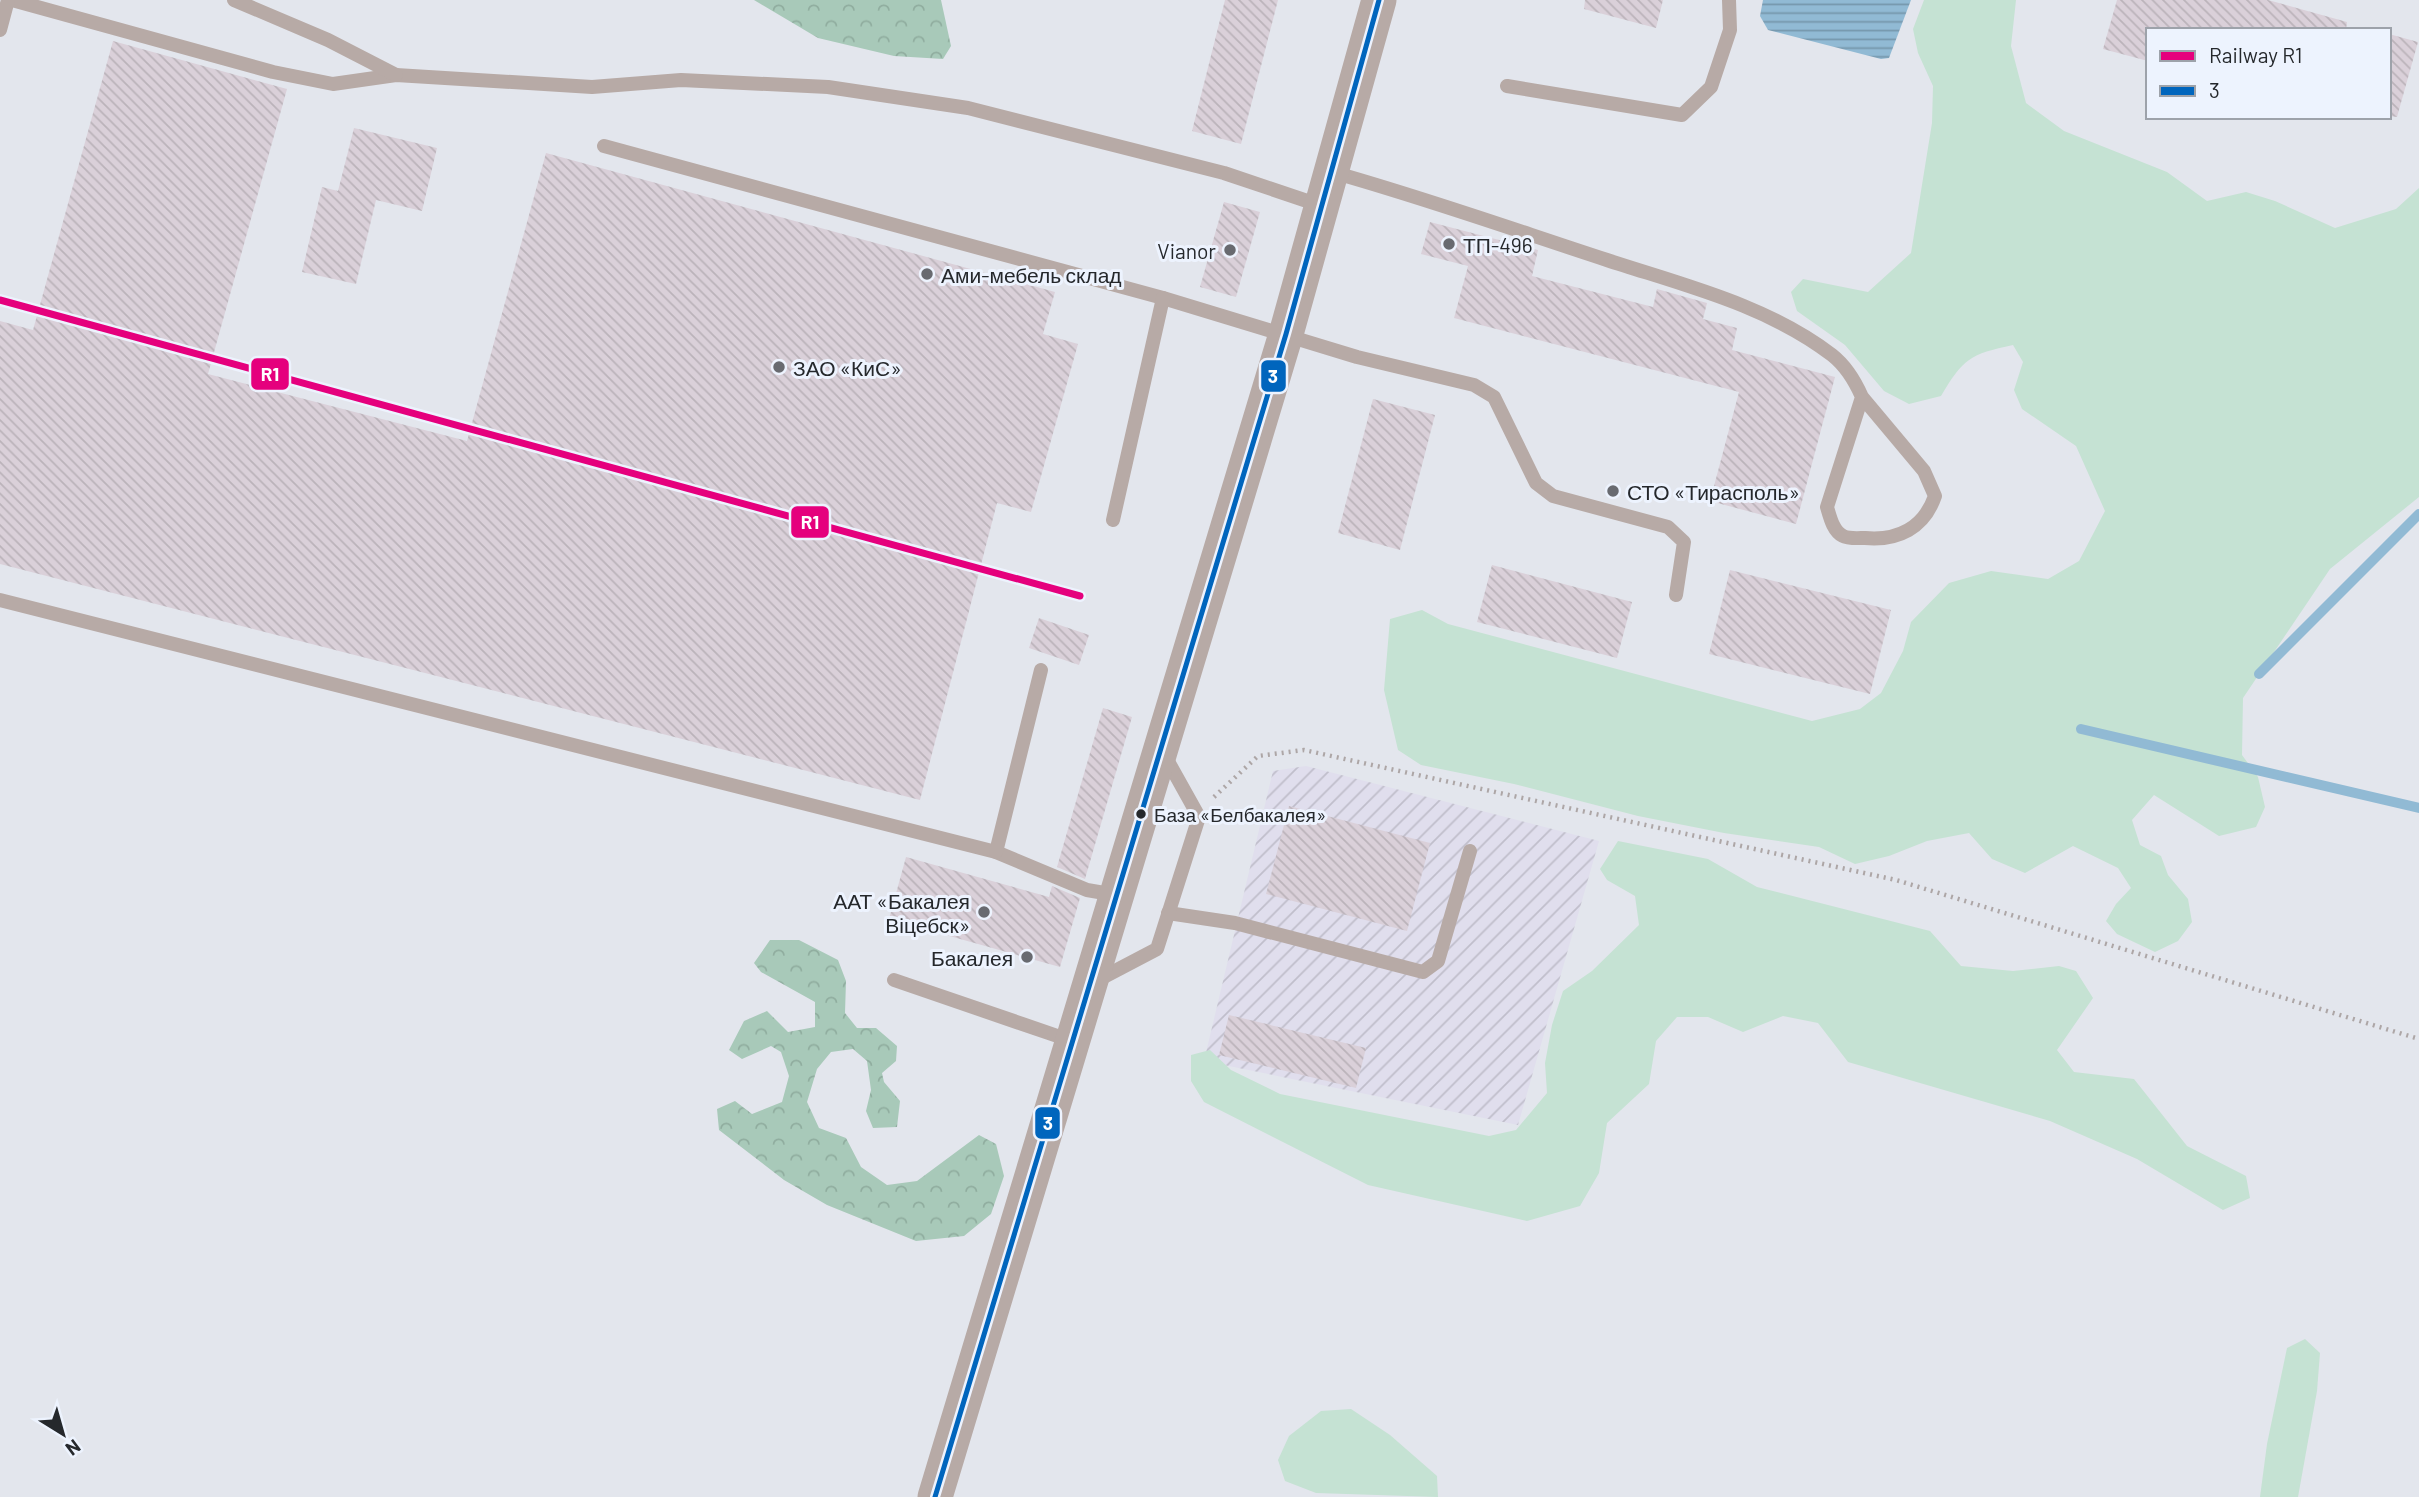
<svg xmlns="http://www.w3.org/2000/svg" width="2419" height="1497" font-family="Barlow,sans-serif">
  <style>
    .industrial { fill: url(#industrial-furrows) }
    .green { fill: #c5e2d3 }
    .forest { fill: url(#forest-crowns) }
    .water { fill: url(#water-rules) }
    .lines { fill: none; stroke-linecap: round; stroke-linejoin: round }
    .stream { stroke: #91bad4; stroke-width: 10 }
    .building { fill: url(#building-back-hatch) }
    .path { stroke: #ada6a6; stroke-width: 4.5; stroke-dasharray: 2 5; stroke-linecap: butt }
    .service { stroke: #b7aaa6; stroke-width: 14 }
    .tertiary { stroke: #b7aaa6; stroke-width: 35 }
    .bus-1-casing { stroke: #edf3fe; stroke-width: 10 }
    .bus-1 { stroke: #0065bd; stroke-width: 5 }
    .rail-1-casing { stroke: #edf3fe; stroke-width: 12 }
    .rail-1 { stroke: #e5007d; stroke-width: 7 }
    .poi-dot { fill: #686a70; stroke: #edf3fe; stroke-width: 2.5 }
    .bus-dot { fill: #25282c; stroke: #edf3fe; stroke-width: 2.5 }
    .labels { text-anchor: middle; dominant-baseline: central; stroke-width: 6; stroke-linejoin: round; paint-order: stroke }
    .bus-label { font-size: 19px; fill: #25282c; stroke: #edf3fe; text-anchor: start }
    .poi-label { font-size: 21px; fill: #25282c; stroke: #edf3fe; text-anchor: start }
    .line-badge { stroke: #edf3fe; stroke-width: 2.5 }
    .badge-label { font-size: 19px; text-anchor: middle; font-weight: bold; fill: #fff }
  </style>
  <defs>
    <pattern id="industrial-furrows" width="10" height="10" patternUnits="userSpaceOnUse" patternTransform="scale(1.75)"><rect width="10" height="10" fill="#e0deed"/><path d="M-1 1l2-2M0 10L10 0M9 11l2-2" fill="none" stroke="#c0becb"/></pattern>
    <pattern id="forest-crowns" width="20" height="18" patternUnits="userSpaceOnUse" patternTransform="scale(1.75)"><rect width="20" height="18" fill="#a8c9b9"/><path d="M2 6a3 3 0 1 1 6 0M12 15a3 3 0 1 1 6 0" fill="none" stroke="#90ad9f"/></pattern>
    <pattern id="water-rules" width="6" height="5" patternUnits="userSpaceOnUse" patternTransform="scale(1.75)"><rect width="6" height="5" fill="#91bad4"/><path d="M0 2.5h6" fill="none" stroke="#7697ac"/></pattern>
    <pattern id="building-back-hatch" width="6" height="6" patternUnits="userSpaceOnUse" patternTransform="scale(1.75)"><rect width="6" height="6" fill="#dad0d9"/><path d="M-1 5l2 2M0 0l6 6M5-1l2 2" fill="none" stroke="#bbb3ba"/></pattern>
  </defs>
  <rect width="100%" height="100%" fill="#e3e6ed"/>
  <!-- industrial -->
  <polygon class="industrial" points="1306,766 1599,841 1518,1125 1204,1061 1273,771"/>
  <!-- green -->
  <g class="green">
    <path d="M1924 0H2016L2011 46 2026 103 2064 131 2167 172 2207 201 2246 192 2275 201 2335 228 2396 209 2419 188V497L2330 569 2243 698 2242 755 2258 777 2265 807 2256 827 2219 836 2154 795 2132 820 2140 845 2161 856 2168 875 2188 899 2192 922 2178 941 2155 952 2117 934 2106 921 2116 904 2131 888 2118 868 2073 846 2025 873 1992 859 1969 833 1927 841 1889 856 1855 864 1819 847 1724 833 1638 816 1514 784 1421 765 1398 750 1384 690 1390 619 1422 610 1448 624 1812 721 1860 709 1881 693 1903 651 1911 622 1949 583 1991 571 2048 579 2079 561 2105 511 2076 446 2022 409 2014 390 2023 362 2013 345C1970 354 1963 359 1941 396L1909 404 1884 391 1845 345 1797 311 1791 292 1803 279 1868 292 1911 253 1932 123 1933 86 1918 53 1913 29Z"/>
    <polygon points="1618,841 1708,859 1757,887 1930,931 1961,966 2013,971 2059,966 2076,971 2093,998 2057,1050 2074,1072 2134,1079 2187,1146 2246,1176 2250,1198 2223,1210 2137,1159 2050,1121 1848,1062 1818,1023 1783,1016 1743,1032 1708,1017 1677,1017 1656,1041 1649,1084 1607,1123 1599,1173 1580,1206 1527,1221 1368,1185 1204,1102 1191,1081 1191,1055 1210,1050 1231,1070 1280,1094 1489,1136 1516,1130 1547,1093 1545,1063 1552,1025 1563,991 1592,971 1639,925 1635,896 1607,880 1600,869"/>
    <polygon points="2305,1339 2320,1353 2317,1391 2298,1497 2260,1497 2267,1444 2287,1348"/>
    <polygon points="1351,1409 1390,1435 1437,1476 1438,1497 1316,1493 1285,1481 1278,1460 1289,1436 1321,1411"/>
  </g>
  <!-- forest -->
  <g class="forest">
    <polygon points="754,0 941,0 951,46 943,59 894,56 818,38"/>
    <polygon points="770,940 799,940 838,960 846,981 845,1013 857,1028 876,1028 897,1046 896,1061 882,1073 884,1082 900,1101 897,1127 873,1128 866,1111 871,1090 867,1061 853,1049 831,1052 817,1069 807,1102 819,1128 846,1138 861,1167 887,1185 917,1181 979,1135 996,1144 1004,1176 991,1214 964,1236 916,1241 827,1205 784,1180 719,1130 717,1109 735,1101 752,1114 782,1102 789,1076 781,1052 771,1046 742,1059 729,1050 744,1021 767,1011 788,1032 815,1027 815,1002 761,972 754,963"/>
  </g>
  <!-- water -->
  <polygon class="water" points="1763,0 1911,0 1889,58 1881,59 1768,30 1760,16"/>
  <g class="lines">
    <!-- stream -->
    <g class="stream">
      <polyline points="2259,674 2419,514"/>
      <polyline points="2081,729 2419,808"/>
    </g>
  </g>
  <!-- building -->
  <g class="building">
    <polygon points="1225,0 1278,0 1241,144 1192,131"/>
    <polygon points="1585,0 1663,0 1656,28 1584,9"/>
    <polygon points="2117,0 2268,0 2347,22 2346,30 2148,30 2148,61 2103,49"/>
    <polygon points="2389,34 2418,42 2397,117 2389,116"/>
    <polygon points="113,41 287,89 208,374 467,441 546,153 1055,292 1043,334 1078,344 1031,512 997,503 920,800 0,564 0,321 33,330"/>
    <polygon points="354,128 437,148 422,211 376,200 356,284 302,272 322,187 338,191"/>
    <polygon points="1224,202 1260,212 1236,297 1200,287"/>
    <polygon points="1430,222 1538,250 1532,276 1653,307 1657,289 1707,303 1703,319 1737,328 1732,350 1835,377 1796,524 1710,501 1739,392 1454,318 1468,266 1421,254"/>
    <polygon points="1373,399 1435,415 1400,550 1338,533"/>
    <polygon points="1492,565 1632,602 1617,658 1477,622"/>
    <polygon points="1730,570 1891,610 1870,694 1709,654"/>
    <polygon points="1039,618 1089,635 1079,665 1029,648"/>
    <polygon points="1103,708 1132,717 1085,879 1057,867"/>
    <polygon points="1289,806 1430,843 1407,931 1266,894"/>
    <polygon points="906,857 1049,897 1052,886 1080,898 1060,967 889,919"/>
    <polygon points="1229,1015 1366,1048 1356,1088 1219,1055"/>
  </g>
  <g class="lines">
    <!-- path -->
    <polyline class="path" points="1214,797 1258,756 1304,750 1896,880 2419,1039"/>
    <!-- service -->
    <g class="service">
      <polyline points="12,0 273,72 333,84 396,75 592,87 681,80 828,87 968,108 1224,173 1322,206"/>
      <polyline points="234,0 328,40 396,75"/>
      <polyline points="0,30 8,0"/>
      <polyline points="1507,86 1682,115 1711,87 1730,30 1729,0"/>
      <polyline points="604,146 1163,298 1357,357 1474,385 1494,397 1536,483 1553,496 1668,527 1684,542 1676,595"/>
      <path d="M1332 172C1425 198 1515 230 1607 260 1683 285 1767 305 1832 355 1846 366 1855 381 1862 397L1827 507C1830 517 1833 531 1843 536 1848 539 1859 538 1865 538 1898 541 1924 528 1935 496L1924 471 1862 397"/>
      <polyline points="1113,520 1163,298"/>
      <polyline points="0,600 996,852 1087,890 1116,895"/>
      <polyline points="996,852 1041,670"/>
      <polyline points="1168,913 1235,923 1423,972 1438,961 1470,851"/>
      <polyline points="894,980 1072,1041"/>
      <polyline points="1096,981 1157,949 1199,817 1165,756"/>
    </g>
    <!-- tertiary -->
    <polyline class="tertiary" points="935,1497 1286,334 1379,0"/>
    <defs>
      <polyline id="bus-1" points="935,1497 1286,334 1379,0"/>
    </defs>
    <!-- bus-1 casing -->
    <use href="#bus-1" class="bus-1-casing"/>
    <!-- bus-1 -->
    <use href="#bus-1" class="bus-1"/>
    <defs>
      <polyline id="rail-1" points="0,300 1080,596"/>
    </defs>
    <!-- rail-1 casing -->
    <use href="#rail-1" class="rail-1-casing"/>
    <!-- rail-1 -->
    <use href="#rail-1" class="rail-1"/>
  </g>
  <!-- markers -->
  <g class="poi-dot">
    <circle cx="1449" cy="244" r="7"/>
    <circle cx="1230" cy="250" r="7"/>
    <circle cx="927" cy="274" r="7"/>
    <circle cx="779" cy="367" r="7"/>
    <circle cx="1613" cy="491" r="7"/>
    <circle cx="984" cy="912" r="7"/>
    <circle cx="1027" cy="957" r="7"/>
  </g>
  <circle class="bus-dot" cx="1141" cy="814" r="6"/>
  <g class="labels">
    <!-- bus labels -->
    <g class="bus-label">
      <text x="1154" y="814">База «Белбакалея»</text>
    </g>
    <!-- poi labels -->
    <g class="poi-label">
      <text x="1463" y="244">ТП-496</text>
      <text x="1216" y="250" text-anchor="end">Vianor</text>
      <text x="941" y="274">Ами-мебель склад</text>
      <text x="793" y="367">ЗАО «КиС»</text>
      <text x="1627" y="491">СТО «Тирасполь»</text>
      <text x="970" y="900" text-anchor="end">ААТ «Бакалея<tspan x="970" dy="24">Віцебск»</tspan></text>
      <text x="1013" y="957" text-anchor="end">Бакалея</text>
    </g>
  </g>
  <g class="line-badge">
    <rect x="250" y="357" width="40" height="34" rx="7" fill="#e5007d"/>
    <rect x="1260" y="359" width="27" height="34" rx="7" fill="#0065bd"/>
    <rect x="790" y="505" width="40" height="34" rx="7" fill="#e5007d"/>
    <rect x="1034" y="1106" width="27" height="34" rx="7" fill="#0065bd"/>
  </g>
  <g class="badge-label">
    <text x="270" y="381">R1</text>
    <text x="1273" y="383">3</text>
    <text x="810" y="529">R1</text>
    <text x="1048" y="1130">3</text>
  </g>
  <!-- legend -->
  <rect x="2146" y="28" width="245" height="91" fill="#edf3fe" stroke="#9da2aa" stroke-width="2"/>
  <rect x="2160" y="51" width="35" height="10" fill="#e5007d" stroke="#9da2aa" stroke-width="2"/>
  <text x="2209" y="63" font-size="21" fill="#25282c">Railway R1</text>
  <rect x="2160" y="86" width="35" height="10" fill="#0065bd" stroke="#9da2aa" stroke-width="2"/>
  <text x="2209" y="98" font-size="21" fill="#25282c">3</text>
  <!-- north arrow -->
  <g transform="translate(63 1434) rotate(143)" stroke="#edf3fe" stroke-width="5" paint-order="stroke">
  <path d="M0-5L12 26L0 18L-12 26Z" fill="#25282c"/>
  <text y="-10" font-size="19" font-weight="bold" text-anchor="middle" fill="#25282c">N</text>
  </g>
</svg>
